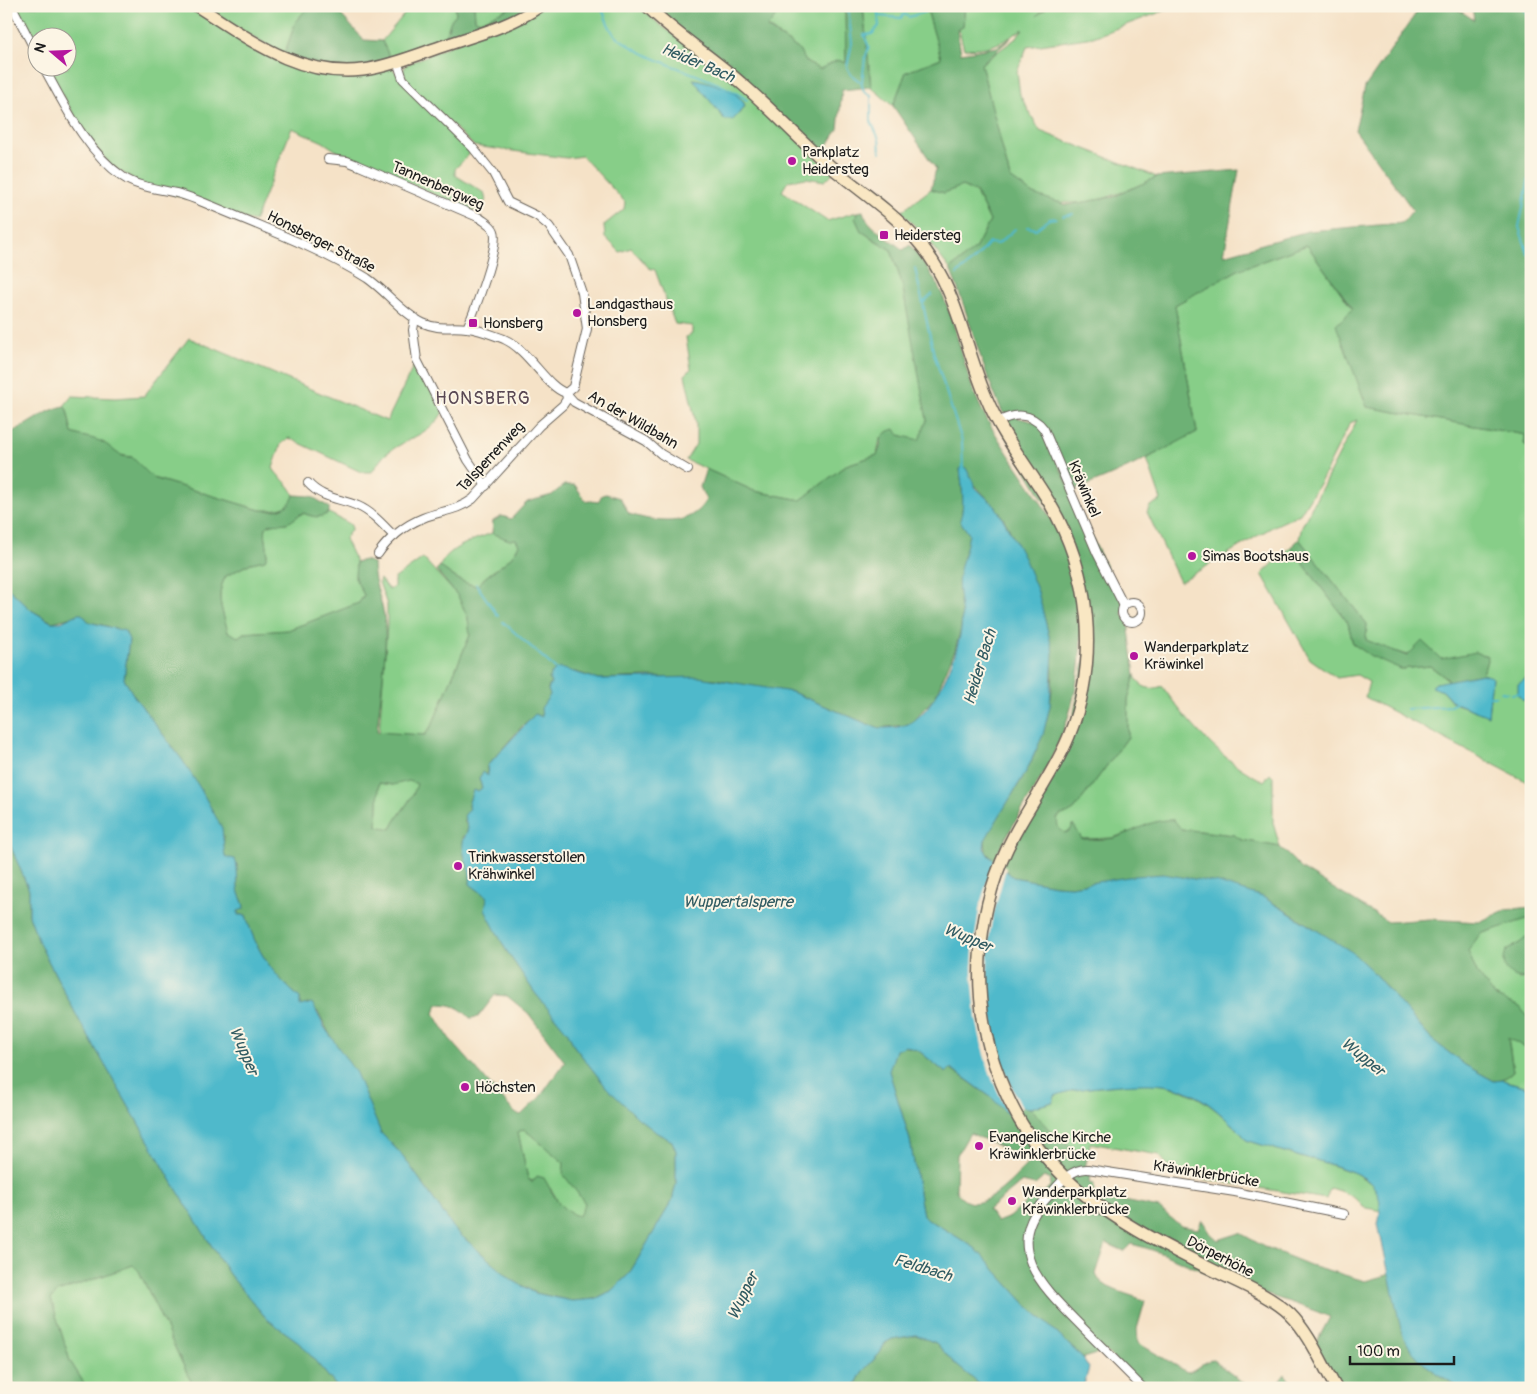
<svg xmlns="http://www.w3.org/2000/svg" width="1537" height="1394" font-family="Pangolin,sans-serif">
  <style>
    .green { fill: #87ce88; stroke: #527552; fill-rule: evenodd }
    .forest { fill: #6db174; stroke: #446648; fill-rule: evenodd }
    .water { fill: #4fb9cb; stroke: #366a74 }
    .pier { fill: #f5e2c7 }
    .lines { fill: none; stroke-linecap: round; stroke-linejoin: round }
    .stream { stroke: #4fb9cb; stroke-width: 2 }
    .minor-casing { stroke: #686158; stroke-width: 10 }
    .secondary-casing { stroke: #686158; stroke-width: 14 }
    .minor { stroke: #fff; stroke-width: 8 }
    .secondary { stroke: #f9e7c3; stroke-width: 11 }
    .poi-dot { fill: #b5179e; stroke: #fcf5e5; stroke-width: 2 }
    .labels { text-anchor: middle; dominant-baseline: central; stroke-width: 4; stroke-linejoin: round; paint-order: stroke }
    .poi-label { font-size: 15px; fill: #1c1c1c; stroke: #fcf5e5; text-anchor: start }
    .street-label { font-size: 15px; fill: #1c1c1c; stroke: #fcf5e5 }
    .water-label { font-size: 16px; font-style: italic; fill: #305b62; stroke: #fcf5e5 }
    .quarter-label { font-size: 18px; letter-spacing: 1px; fill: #594854; stroke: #fcf5e5 }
  </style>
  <rect width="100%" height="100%" fill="#fcf5e5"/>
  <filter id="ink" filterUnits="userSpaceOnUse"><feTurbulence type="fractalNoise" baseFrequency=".02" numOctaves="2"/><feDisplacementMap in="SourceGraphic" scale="10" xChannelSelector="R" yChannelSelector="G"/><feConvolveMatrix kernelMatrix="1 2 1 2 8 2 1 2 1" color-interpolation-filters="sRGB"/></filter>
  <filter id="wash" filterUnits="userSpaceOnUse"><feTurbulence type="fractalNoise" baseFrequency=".0096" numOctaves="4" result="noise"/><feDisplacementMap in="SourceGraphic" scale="20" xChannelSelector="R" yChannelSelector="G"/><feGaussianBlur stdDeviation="1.12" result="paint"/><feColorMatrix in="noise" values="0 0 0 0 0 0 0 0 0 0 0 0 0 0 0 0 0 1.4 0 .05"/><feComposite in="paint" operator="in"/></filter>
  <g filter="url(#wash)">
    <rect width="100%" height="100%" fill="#f5e2c7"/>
    <!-- green -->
    <g class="green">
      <polygon points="14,6 196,6 262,48 392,68 472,151 455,169 455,175 484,193 486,200 481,208 476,211 461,207 335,150 323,142 292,128 254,222 140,183 111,166 88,138 46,68 68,68 68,38 38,38 37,52"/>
      <polygon points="201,6 309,6 296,21 284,55"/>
      <polygon points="411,6 455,6 456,14 451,20 443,44 404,55 401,52 391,60 382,41"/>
      <polygon points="474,6 514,6 480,21 475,19"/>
      <path d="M542 6H642L653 19 747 91 833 173 825 181 806 178 788 181 782 191 827 221 857 212C852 232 878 241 891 250L902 284 923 391 927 420 919 441 899 435 880 439 877 455 846 465 801 500 754 491 686 460 696 444V423L685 375 691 369 686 337 692 334V326L675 324 655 270 649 268 631 248 620 252 605 237 604 225 624 209 625 202 582 156 567 158 474 146 415 90 403 73 405 65ZM694 79C709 84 740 88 745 106L741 112 725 120Z"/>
      <polygon points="770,6 845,6 846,63 838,60 820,69 807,63 798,49 767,27 776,16"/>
      <polygon points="863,6 926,6 941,58 906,72 893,106 871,87"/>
      <path d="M965 6H1046L1037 16 1048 6H1177L1093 37 1027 47 1017 72 1020 95 1040 131 1157 177C1118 195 1075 215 1033 194 1025 190 1017 183 1010 178L981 64 1015 39 1023 29C1000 44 993 48 964 49L959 30 963 25Z"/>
      <polygon points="962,186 976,193 990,221 975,249 950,269 921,232 901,212 931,189 944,193"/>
      <path d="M1307 245 1353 310 1367 407 1526 435 1524 444 1531 449V676L1525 678 1523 700H1531V784L1365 697 1369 682 1357 675 1337 678 1310 659 1262 574 1291 547 1348 623 1353 644 1401 669 1430 666 1450 681 1436 683 1432 687 1443 691 1453 703 1488 715 1492 677 1483 674 1488 656C1469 650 1460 657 1442 659 1414 661 1390 649 1365 640L1367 624 1299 539 1302 526 1357 420 1350 423 1322 479 1300 514 1274 526 1180 582 1147 512 1150 506 1161 500 1147 459 1173 443 1197 432 1175 305 1238 270Z"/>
      <path d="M189 338 387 421 416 361 443 412C433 432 407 439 390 451 382 456 377 465 372 472H361L289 438 281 444 273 468C277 476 286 481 291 489 304 508 271 511 260 510L153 478 132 457 115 454 109 447 72 433 67 410 64 406 72 396 115 398 144 396Z"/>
      <path d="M303 513C313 517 319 518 329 513L350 524 352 528 345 539 356 562 355 578 364 595 359 603 288 630 244 633 238 637 228 633C223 611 214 596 226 576L251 563 265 560C271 550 263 538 266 527L276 522 286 523Z"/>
      <path d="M492 533 516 539 519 545C507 568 492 567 477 586 462 583 452 576 440 566 448 547 474 540 492 533Z"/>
      <polygon points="423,558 458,596 468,618 470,635 433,723 425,735 379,733 387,625 387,605 379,582 380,579 389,590 394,587 394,579"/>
      <path d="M1135 675C1139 688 1151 691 1162 686 1187 722 1223 763 1264 781L1270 774 1273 777V823L1280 847 1242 840 1234 835 1181 829 1136 830 1112 838 1082 839 1073 825 1071 830 1065 833 1058 828 1057 819 1060 815 1074 810 1128 737V700Z"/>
      <path d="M409 780 418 784C411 802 399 812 391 829L377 826 379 783 393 785Z"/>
      <path d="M1527 918 1531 932 1521 942 1506 951 1519 979 1531 978V1022C1516 1001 1514 1009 1497 997 1482 987 1474 967 1467 951L1480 934Z"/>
      <polygon points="1508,1037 1531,1051 1531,1088 1502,1080 1513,1071"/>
      <path d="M1148 1082C1183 1088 1200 1095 1227 1120 1234 1127 1241 1131 1246 1140L1307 1159H1313L1355 1173 1369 1182 1379 1192 1381 1211 1363 1207C1356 1196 1342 1191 1330 1188L1326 1199 1168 1173 1169 1167 1159 1155 1090 1143 1088 1155C1064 1151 1046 1126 1031 1108L1053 1102 1055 1096 1068 1090Z"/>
      <polygon points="524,1129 564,1163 578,1194 585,1203 579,1217 572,1215 561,1206 551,1189 528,1179 518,1132"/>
      <polygon points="133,1265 139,1271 194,1388 87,1388 70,1361 51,1299 58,1292"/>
    </g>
    <!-- forest -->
    <g class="forest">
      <polygon points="309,6 333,6 364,40 382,41 391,60 361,67 333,68 284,55 296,21"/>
      <polygon points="455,6 474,6 475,19 480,21 514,6 540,6 443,44 451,20 456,14"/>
      <polygon points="651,6 770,6 776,16 767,28 798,49 807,63 820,69 838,60 846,63 845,6 863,6 871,87 842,90 838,129 823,153"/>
      <path d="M926 6H965L963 26 957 30 961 53 997 47 1011 38 981 64 1010 178 1033 194 1067 205 1113 197 1157 177 1239 170 1224 255 1308 231 1402 223 1413 210 1355 130 1365 87 1421 6H1453L1474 20 1472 6H1531V449L1524 444 1525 435 1367 407 1336 325 1353 309 1307 245 1238 270 1175 305 1197 432C1156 454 1115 476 1071 491L1047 432 1027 414 1003 413C980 366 970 316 950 269L975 249 990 221 976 192 962 186 944 193 931 189 936 169 893 106 906 72 941 58Z"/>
      <path d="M863 211C867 227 889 238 903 250L910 245C922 260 933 275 941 292 959 329 963 372 982 410 1003 451 1034 487 1056 528 1090 595 1088 680 1056 748 1039 786 1013 822 994 860L986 852 985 840C997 815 1015 793 1028 768 1073 678 1050 619 1011 533 1007 524 1002 515 995 507 985 494 972 486 966 469H960C962 487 965 504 960 521L969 534 961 629 955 650 935 697 913 721 906 725 877 728 792 692 754 687 716 679 647 677 598 679 576 672 551 674 549 679 551 683 548 688 550 695 542 717H533L525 723 487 766V777L483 772 479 778 482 788 478 791 473 790 468 805 470 808 464 821C469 828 469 832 463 837 463 854 473 868 470 884L487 897 486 910 506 950 535 993 568 1033 574 1046 607 1088 657 1133 672 1141 676 1151V1184L672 1201 629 1274 611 1291 595 1299 572 1301 536 1293 512 1280 456 1231 403 1156 381 1133 318 1012 309 1003 300 1007V998C273 975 255 950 246 915H238V910L244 905 238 891 237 864 225 857 223 850 224 837 183 761 134 696 124 679 129 640 107 626 89 622 82 615 52 622 31 610 6 586V434C27 427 42 411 64 406L67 410 72 433C81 437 91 437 100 441 113 446 116 458 132 457L153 478 260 510C274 511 289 511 294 495L311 496 329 507V513C317 519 314 517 303 513 297 515 293 522 286 523 278 525 274 521 266 527 263 538 271 550 265 560L251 563 226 576C214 596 223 611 228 632L238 637 244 633 288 630 359 603 364 595 355 578 356 562 364 560 373 563C373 584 384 603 385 624 387 659 380 697 377 732L425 735 433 723 470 635 468 618 458 596 436 570 440 566C452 576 461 583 477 586 492 568 508 567 519 545L516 539 509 540 492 533 493 521 502 516 511 519 527 502 552 495 564 485H575L585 500 598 502 602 495 606 494 620 498 629 514C656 522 689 529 706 500L700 487 706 469 754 491 801 500 846 465 877 455C884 441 876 435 895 429L899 435 919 440 927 420 902 284 891 250 861 231 855 218 857 212ZM409 781 417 784C411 803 399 812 391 829L377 826 379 783 393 785ZM495 995 507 996 528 1013 565 1062 540 1097 521 1115 515 1113 449 1038 434 1013 438 1004C452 1004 460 1007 470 1018L478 1017ZM524 1129 564 1163 563 1174 585 1203 579 1216C560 1212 553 1193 544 1178L537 1176 532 1182 528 1179 518 1132Z"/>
      <path d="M1011 416 1039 423 1124 606 1122 614 1128 622 1135 675 1128 700V737L1074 810 1067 814 1060 815 1057 819 1058 828 1065 833 1071 830 1073 824 1082 839C1092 839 1104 840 1114 838 1134 832 1153 818 1174 820L1181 829 1234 835 1242 840 1280 847 1302 869 1388 922 1429 919 1479 922 1505 910 1531 907V928L1527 919 1480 934 1468 951 1477 973 1496 997 1520 1007 1531 1022V1051L1508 1038 1513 1071 1502 1080 1494 1081 1465 1065 1430 1038 1373 972 1311 926 1263 897 1243 891 1147 875 1071 886 1055 885 1013 877 1000 865 1070 733 1088 643 1072 549 998 422Z"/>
      <polygon points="1299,539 1367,624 1366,640 1407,656 1422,641 1441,659 1475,652 1488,656 1483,674 1450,681 1430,666 1401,669 1371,656 1353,644 1348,623 1291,547"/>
      <polygon points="6,835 29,890 29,915 40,945 79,1020 174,1185 229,1274 267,1319 300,1343 338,1388 194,1388 139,1271 133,1265 58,1292 51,1299 70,1361 87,1388 19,1388 10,1380 6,1357"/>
      <path d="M1531 932V978C1512 980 1499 971 1506 951L1521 942Z"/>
      <path d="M904 1046 919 1051 946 1073 950 1068 992 1098 1008 1114 1023 1107 1031 1108 1051 1132 1081 1154 1088 1155 1084 1172 1090 1174 1089 1183 1094 1184V1195L1159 1208 1181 1226 1198 1229 1202 1220 1211 1234 1218 1240 1240 1233 1263 1246 1310 1265 1365 1281 1390 1274 1406 1342 1424 1364 1459 1388H1340L1315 1345 1330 1317C1295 1302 1257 1293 1221 1279 1190 1267 1163 1251 1131 1244L1124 1251 1106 1243 1096 1274C1101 1290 1132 1294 1145 1301L1137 1329 1138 1343 1187 1372C1197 1371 1202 1360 1213 1360L1250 1388H1140L1106 1351 1083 1358 1025 1303 975 1248 923 1216 910 1140 889 1071 893 1053 898 1048ZM970 1133 1030 1160C1017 1176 974 1226 956 1190L957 1155ZM1044 1177 1051 1180 1050 1186 1044 1192H1039L1030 1199 1010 1217 997 1222 988 1210 1022 1182 1035 1185Z"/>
      <polygon points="916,1335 936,1343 954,1363 984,1388 854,1388 862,1372 880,1353 885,1343 892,1339"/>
      <polygon points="1285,1374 1295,1388 1274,1388"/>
    </g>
    <!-- water -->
    <g class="water">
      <path d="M693 79C708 81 740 90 745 106L733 120H725Z"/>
      <path d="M963 467 966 468 976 488 996 507 1007 526 1025 560 1038 592 1053 652 1050 706 1043 735 1027 770 985 840 984 848 988 855 1013 877 1055 885 1071 886 1134 876 1163 874 1219 883 1263 897 1352 952 1373 972 1430 1038 1465 1065 1494 1081 1502 1080 1531 1088V1388H1459L1424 1364 1411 1350 1402 1334 1378 1224C1390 1174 1349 1172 1313 1159H1307L1246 1140C1240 1130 1232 1125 1225 1118 1185 1080 1159 1082 1108 1086 1090 1088 1072 1089 1055 1096L1053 1102 1031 1108 1023 1107 1008 1115 992 1098 951 1068 946 1073 919 1051 906 1046 896 1050 889 1071 910 1140 923 1216 975 1248 1025 1303 1083 1358 1089 1368 1083 1388H984L954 1363 936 1343 916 1335 892 1339 885 1343 880 1353 862 1372 854 1388H338L300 1343 267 1319 229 1274 174 1185 79 1020 40 945 29 915V890L6 835V586L31 610 51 622H61L78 614H82L89 622 125 631 129 640 124 679 134 696 183 761 200 788 222 828 225 857 235 859C239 870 236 882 239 893 241 899 244 903 244 909L238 911V915H246C255 950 273 975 300 998V1006L312 1003 325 1028 356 1073 381 1133 403 1156 456 1231 512 1280 535 1293 572 1301 595 1299 611 1291 629 1274 672 1201 676 1184V1151L672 1141 657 1133 638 1118 607 1088 574 1046 568 1033 535 993 506 950 485 910 487 897 470 884C472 871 464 861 463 848 462 839 466 836 468 828L464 816 470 808 468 805 473 790 478 791 482 788 479 778 483 772 488 776 487 766 535 714 542 717 541 708 550 695 548 690 551 683 549 678 554 671 560 668 598 679 699 677 792 692 877 728C888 728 898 728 908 724 935 711 957 658 961 629 964 611 956 593 959 575 961 562 967 548 969 534L960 521C965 504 962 487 960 469Z"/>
      <polygon points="1483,674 1492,677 1488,716 1453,702 1443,691 1431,687 1436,683"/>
      <polygon points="1531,676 1531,700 1523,700 1518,695 1518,684"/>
    </g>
    <!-- pier -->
    <polygon class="pier" points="995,858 1006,868 993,915 988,944 987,985 996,1046 1007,1077 1022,1108 1009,1115 992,1079 984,1055 976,1018 972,973 973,950 980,904"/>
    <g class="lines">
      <!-- stream -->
      <g class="stream">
        <path d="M601 6C605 16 609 30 616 36 655 67 707 72 747 100"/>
        <polyline points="848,6 852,43 847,67 851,75 861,82 864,92 871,96 871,121 879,139 880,152"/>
        <polyline points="877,6 878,15"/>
        <polyline points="1522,6 1531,22"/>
        <polyline points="862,82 865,58 869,47 864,35 872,34 879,26 878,16 901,18 904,14 909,17 925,12"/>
        <polyline points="1531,168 1519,227 1528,254 1531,255"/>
        <polyline points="1063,216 1073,214"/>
        <polyline points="1027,227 1036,229 1049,219 1056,218"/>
        <polyline points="915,268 934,354 962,441 963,469"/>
        <polyline points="957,274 974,260 989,243 998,244 1015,229"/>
        <polyline points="923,303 932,294"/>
        <polyline points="476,584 498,616"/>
        <polyline points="503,622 557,670"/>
        <polyline points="1501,692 1508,693"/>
        <polyline points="1512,694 1520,693"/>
        <polyline points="1489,696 1496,696"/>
        <polyline points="1407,709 1450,706 1456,703"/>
      </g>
    </g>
  </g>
  <g filter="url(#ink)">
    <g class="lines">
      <defs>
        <g id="minor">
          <polyline points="12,6 38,56"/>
          <polyline points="397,61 403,79 473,148 493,173 508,202 537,216 549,226 569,255 582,293 587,329 573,387 566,393"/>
          <path d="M44 68C65 106 86 151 123 177 139 188 162 189 180 194 191 197 202 202 212 206 264 228 319 248 367 278 386 291 402 313 423 323 438 330 452 326 467 328 479 329 493 335 504 339 529 350 546 387 566 393"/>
          <path d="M328 159 347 161 357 165 480 218C485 222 492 225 494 231 500 245 474 312 467 328"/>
          <polyline points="415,318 413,330 417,360 468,460 486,486"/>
          <polyline points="566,393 574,402 646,441 661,454 688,470"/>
          <path d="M998 422C1014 413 1031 412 1044 429L1097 553 1124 606"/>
          <path d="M308 483C322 499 340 498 358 506 372 512 383 525 394 536"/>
          <path d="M378 554C388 539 405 525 423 518 440 511 457 511 473 499L539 426 563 405 567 399 566 393"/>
          <circle cx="1132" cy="612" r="10"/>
          <path d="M1143 1388C1123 1368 1103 1348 1083 1328 1047 1291 999 1250 1046 1199 1057 1187 1069 1168 1088 1169L1235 1192 1344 1214"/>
        </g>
        <g id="secondary">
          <path d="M197 6C248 38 298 78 363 70 391 66 419 54 446 45 479 34 511 26 540 6"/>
          <path d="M647 6C676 35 711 56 741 83 772 109 799 140 830 166 859 190 891 211 916 239 957 285 963 343 986 397 1002 436 1028 467 1049 502 1091 573 1100 659 1069 736 1055 771 1032 801 1014 835 977 904 969 988 994 1063 1032 1176 1107 1217 1207 1267 1234 1281 1267 1293 1290 1314 1310 1334 1322 1364 1336 1388"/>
        </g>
      </defs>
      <!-- minor casing -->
      <use href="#minor" class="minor-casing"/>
      <!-- secondary casing -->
      <use href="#secondary" class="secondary-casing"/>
      <!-- minor -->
      <use href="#minor" class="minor"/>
      <!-- secondary -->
      <use href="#secondary" class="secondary"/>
    </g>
  </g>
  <!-- markers -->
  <g class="poi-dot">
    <circle cx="792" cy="161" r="5"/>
    <rect x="879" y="230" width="10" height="10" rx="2.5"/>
    <circle cx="577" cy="313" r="5"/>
    <rect x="468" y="318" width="10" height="10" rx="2.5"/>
    <circle cx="1192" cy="556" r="5"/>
    <circle cx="1134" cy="656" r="5"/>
    <circle cx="458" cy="866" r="5"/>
    <circle cx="465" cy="1087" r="5"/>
    <circle cx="979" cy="1146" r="5"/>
    <circle cx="1012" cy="1201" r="5"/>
  </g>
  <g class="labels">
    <!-- poi labels -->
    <g class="poi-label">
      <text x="802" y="152">Parkplatz<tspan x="802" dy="17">Heidersteg</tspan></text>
      <text x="894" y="235">Heidersteg</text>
      <text x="587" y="304">Landgasthaus<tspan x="587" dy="17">Honsberg</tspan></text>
      <text x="483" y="323">Honsberg</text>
      <text x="1202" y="556">Simas Bootshaus</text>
      <text x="1144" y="647">Wanderparkplatz<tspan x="1144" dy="17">Kräwinkel</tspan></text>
      <text x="468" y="857">Trinkwasserstollen<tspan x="468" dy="17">Krähwinkel</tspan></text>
      <text x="475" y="1087">Höchsten</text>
      <text x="989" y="1137">Evangelische Kirche<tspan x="989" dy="17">Kräwinklerbrücke</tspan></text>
      <text x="1022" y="1192">Wanderparkplatz<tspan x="1022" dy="17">Kräwinklerbrücke</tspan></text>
    </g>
    <!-- street labels -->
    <g class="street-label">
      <text transform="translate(438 186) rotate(24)">Tannenbergweg</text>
      <text transform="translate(321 242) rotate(27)">Honsberger Straße</text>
      <text transform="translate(633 420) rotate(30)">An der Wildbahn</text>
      <text transform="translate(491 457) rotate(-47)">Talsperrenweg</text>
      <text transform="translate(1084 489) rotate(67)">Kräwinkel</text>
      <text transform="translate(1206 1174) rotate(9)">Kräwinklerbrücke</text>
      <text transform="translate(1220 1257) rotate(27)">Dörperhöhe</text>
    </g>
    <!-- water labels -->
    <g class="water-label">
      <text transform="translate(698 63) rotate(23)">Heider Bach</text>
      <text transform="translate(980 667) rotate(-73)">Heider Bach</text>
      <text x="738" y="902">Wuppertalsperre</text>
      <text transform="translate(968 938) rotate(23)">Wupper</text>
      <text transform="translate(244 1051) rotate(67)">Wupper</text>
      <text transform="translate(1363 1057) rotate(39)">Wupper</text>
      <text transform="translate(923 1268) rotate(17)">Feldbach</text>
      <text transform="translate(743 1296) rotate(-64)">Wupper</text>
    </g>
    <!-- quarter labels -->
    <g class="quarter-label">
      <text x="483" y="398">HONSBERG</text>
    </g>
  </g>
  <!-- margin -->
  <rect width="1537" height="1394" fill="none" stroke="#fcf5e5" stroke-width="25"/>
  <!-- north arrow -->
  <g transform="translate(52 52) rotate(289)"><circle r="24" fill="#fcf5e5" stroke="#a29e95"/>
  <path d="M0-4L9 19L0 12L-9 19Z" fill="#b5179e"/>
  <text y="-8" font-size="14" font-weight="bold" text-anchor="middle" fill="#1c1c1c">N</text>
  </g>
  <!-- scale -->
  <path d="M1350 1356v8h104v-8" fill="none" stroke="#1c1c1c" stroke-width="2.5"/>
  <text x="1357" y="1356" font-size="15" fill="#1c1c1c" stroke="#fcf5e5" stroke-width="4" paint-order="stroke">100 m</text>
</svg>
